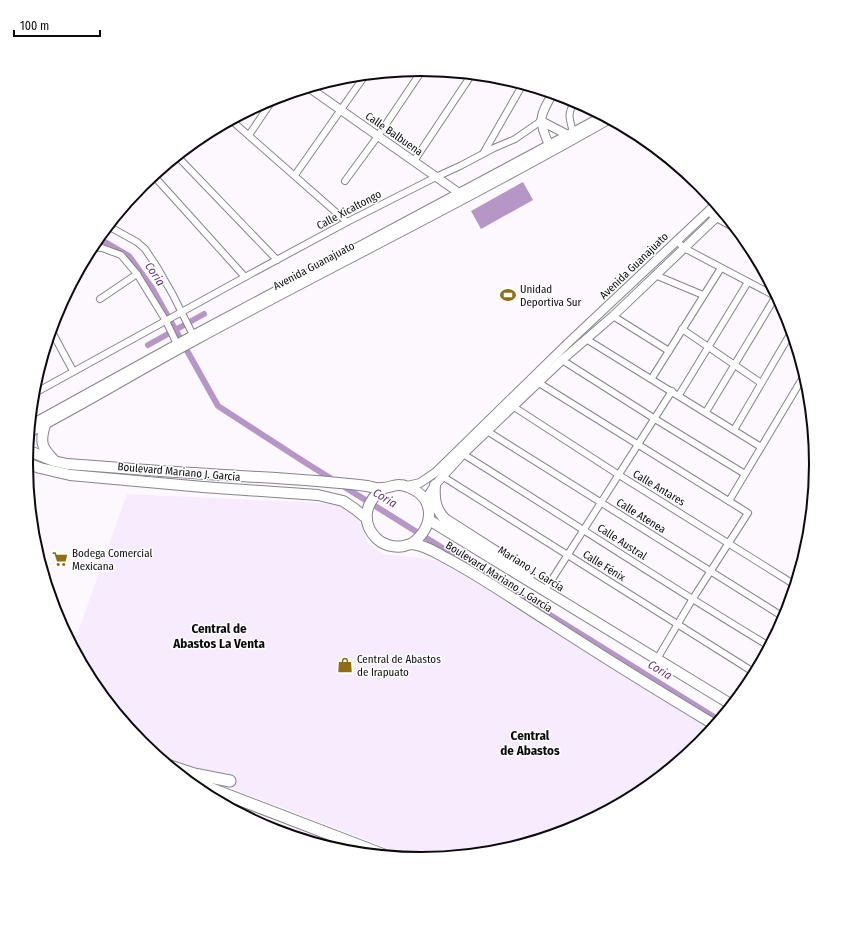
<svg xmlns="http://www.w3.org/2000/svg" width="842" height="928" font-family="'Fira Sans Condensed',sans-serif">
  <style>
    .built { fill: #f7ecfd }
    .water { fill: #b596c6 }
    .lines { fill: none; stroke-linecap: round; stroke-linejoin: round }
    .canal { stroke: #b596c6; stroke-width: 6 }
    .minor-casing { stroke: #88838b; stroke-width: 8 }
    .tertiary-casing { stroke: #88838b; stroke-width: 10 }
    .primary-casing { stroke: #88838b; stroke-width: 12 }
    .motorway-casing { stroke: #88838b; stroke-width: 13 }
    .minor { stroke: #fff; stroke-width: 6 }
    .tertiary { stroke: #fff; stroke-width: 8 }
    .primary { stroke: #fff; stroke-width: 10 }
    .motorway { stroke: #fff; stroke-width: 11 }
    .labels { text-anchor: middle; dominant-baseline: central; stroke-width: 3; stroke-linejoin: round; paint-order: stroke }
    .street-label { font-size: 11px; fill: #0c0a0d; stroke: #fff }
    .poi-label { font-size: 11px; fill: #0c0a0d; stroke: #fff; text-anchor: start }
    .water-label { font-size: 12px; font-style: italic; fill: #5f3672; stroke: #fff }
    .quarter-label { font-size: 13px; font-weight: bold; fill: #0c0a0d; stroke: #fff }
    .rim { fill: none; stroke: #0c0a0d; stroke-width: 2 }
  </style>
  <rect width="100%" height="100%" fill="#fcf8fe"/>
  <!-- built -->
  <polygon class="built" points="127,494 338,504 348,510 359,521 368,543 384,554 437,560 460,573 712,729 700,743 640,793 572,829 498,851 421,859 413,858 166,763 142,743 92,683 73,646"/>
  <!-- water -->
  <polygon class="water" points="523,182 533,200 481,229 471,211"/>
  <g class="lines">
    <!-- canal -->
    <g class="canal">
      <polyline points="97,239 100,239 129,256 152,288 218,406 306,463 719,720"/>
      <polyline points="148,345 204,314"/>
    </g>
    <defs>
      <g id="minor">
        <polyline points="231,120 347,222"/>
        <path d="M573 132C569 117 567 114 575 101"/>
        <polyline points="249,135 274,98"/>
        <polyline points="484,152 523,84"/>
        <polyline points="177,156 277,260"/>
        <polyline points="414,161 472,74"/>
        <polyline points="153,175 245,277"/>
        <polyline points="295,175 366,74"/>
        <polyline points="345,181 378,136 423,69"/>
        <polyline points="108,226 137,242 145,249 157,267 173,295 193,335"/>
        <polyline points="677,241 684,248 777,297"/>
        <polyline points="91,247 102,248 121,255 137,274 166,321 177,344"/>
        <polyline points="655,275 703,295"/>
        <polyline points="100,299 137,274"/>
        <polyline points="613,316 669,351"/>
        <polyline points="682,329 761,383"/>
        <polyline points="51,330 73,371"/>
        <polyline points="586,339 761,447"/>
        <polyline points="562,360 655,419 745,474"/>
        <polyline points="652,378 721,268"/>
        <polyline points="539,383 748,513 692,600 657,659"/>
        <polyline points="33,394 245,277 347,222 436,177 460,166 494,148 515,139 541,121"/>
        <polyline points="679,395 748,282"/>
        <polyline points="511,404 514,407 619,475 795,585"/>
        <polyline points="706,412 776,296"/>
        <polyline points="734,430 792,331"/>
        <polyline points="487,431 785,618"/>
        <path d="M463 454C566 518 666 584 769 646"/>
        <polyline points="442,476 755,673"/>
        <polyline points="729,501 805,374"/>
        <polyline points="544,592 672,391"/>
      </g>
      <g id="tertiary">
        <polyline points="308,87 462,195"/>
        <polyline points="541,121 568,135"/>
        <path d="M549 145C538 119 539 117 553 93"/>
        <polyline points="713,215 735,227"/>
        <polyline points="30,425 193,335 603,116"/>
        <path d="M29 433C84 405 137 372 191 343 330 267 473 198 610 119"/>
        <polyline points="407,486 420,483 436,472 569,342 716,204"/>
        <polyline points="426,503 429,494 435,485 463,454 562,360 613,316 722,212"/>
      </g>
      <g id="primary">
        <path d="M45 425C40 441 41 447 53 459"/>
        <path d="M27 450 54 461 67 464C119 468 172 472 224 475 272 478 320 480 367 486 372 487 377 489 382 488 392 488 396 482 408 487 437 498 434 529 411 544"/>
        <polyline points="26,463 40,468 70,475 203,487 318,495 343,501 355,509 367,519"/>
        <path d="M435 485C434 498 435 509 445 519L520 567 529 579"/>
        <path d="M383 489C366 501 360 521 376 538 383 545 394 548 404 546 407 545 409 544 412 544 424 545 435 552 446 558 482 577 516 601 551 623 605 658 660 692 715 725"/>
        <polyline points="429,520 732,705"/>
      </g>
      <g id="motorway">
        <polyline points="170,766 194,774 230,781"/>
        <polyline points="183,778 384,855"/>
      </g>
    </defs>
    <!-- minor casing -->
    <use href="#minor" class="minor-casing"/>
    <!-- tertiary casing -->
    <use href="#tertiary" class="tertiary-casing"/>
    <!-- primary casing -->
    <use href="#primary" class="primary-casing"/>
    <!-- motorway casing -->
    <use href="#motorway" class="motorway-casing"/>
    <!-- minor -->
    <use href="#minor" class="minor"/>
    <!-- tertiary -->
    <use href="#tertiary" class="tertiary"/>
    <!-- primary -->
    <use href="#primary" class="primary"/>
    <!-- motorway -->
    <use href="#motorway" class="motorway"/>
  </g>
  <!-- icons -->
  <defs>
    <symbol id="stadium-bare" viewBox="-9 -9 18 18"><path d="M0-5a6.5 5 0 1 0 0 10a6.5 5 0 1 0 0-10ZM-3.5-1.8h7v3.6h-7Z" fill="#8f6d12" stroke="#fff" stroke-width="2.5" paint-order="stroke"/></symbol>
    <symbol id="supermarket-bare" viewBox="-9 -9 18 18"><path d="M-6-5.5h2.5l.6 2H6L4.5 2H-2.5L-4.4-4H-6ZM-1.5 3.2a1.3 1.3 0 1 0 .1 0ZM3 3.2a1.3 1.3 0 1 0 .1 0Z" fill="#8f6d12" stroke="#fff" stroke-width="2.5" paint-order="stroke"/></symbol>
    <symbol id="shop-bare" viewBox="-9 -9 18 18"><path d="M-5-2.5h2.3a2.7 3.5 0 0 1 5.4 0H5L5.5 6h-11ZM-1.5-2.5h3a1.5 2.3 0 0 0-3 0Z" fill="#8f6d12" stroke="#fff" stroke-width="2.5" paint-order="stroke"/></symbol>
  </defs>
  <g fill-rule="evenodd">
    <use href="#stadium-bare" x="497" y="284" width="22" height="22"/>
    <use href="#supermarket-bare" x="49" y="548" width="22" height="22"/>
    <use href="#shop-bare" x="334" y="654" width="22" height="22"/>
  </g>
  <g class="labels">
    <!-- street labels -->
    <g class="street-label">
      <text transform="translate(394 134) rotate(35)">Calle Balbuena</text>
      <text transform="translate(349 210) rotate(-28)">Calle Xicaltongo</text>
      <text transform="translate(314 266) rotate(-28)">Avenida Guanajuato</text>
      <text transform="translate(634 266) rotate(-44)">Avenida Guanajuato</text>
      <text transform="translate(179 472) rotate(5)">Boulevard Mariano J. García</text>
      <text transform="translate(659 488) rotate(31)">Calle Antares</text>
      <text transform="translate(641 516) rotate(32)">Calle Atenea</text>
      <text transform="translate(622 542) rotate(33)">Calle Austral</text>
      <text transform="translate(604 566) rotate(32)">Calle Fénix</text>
      <text transform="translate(531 569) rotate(32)">Mariano J. García</text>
      <text transform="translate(499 577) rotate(32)">Boulevard Mariano J. García</text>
    </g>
    <!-- poi labels -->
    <g class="poi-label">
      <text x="520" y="289">Unidad<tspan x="520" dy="13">Deportiva Sur</tspan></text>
      <text x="72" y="553">Bodega Comercial<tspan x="72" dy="13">Mexicana</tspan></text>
      <text x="357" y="659">Central de Abastos<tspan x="357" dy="13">de Irapuato</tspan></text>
    </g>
    <!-- water labels -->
    <g class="water-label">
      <text transform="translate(155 274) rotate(56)">Coria</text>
      <text transform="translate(385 498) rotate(32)">Coria</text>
      <text transform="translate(660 670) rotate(32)">Coria</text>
    </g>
    <!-- quarter labels -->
    <g class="quarter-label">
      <text x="219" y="628">Central de<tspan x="219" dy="15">Abastos La Venta</tspan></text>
      <text x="530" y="735">Central<tspan x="530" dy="15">de Abastos</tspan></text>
    </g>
  </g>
  <!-- crop -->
  <path d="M0 0H842V928H0ZM33 464a388 388 0 1 1 776 0a388 388 0 1 1-776 0Z" fill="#fff" fill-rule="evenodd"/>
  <path class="rim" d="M33 464a388 388 0 1 1 776 0a388 388 0 1 1-776 0Z"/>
  <!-- scale -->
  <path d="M14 30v6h86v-6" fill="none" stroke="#0c0a0d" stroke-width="2"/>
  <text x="20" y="30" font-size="12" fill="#0c0a0d" stroke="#ffffff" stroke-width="3" paint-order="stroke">100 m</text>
</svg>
